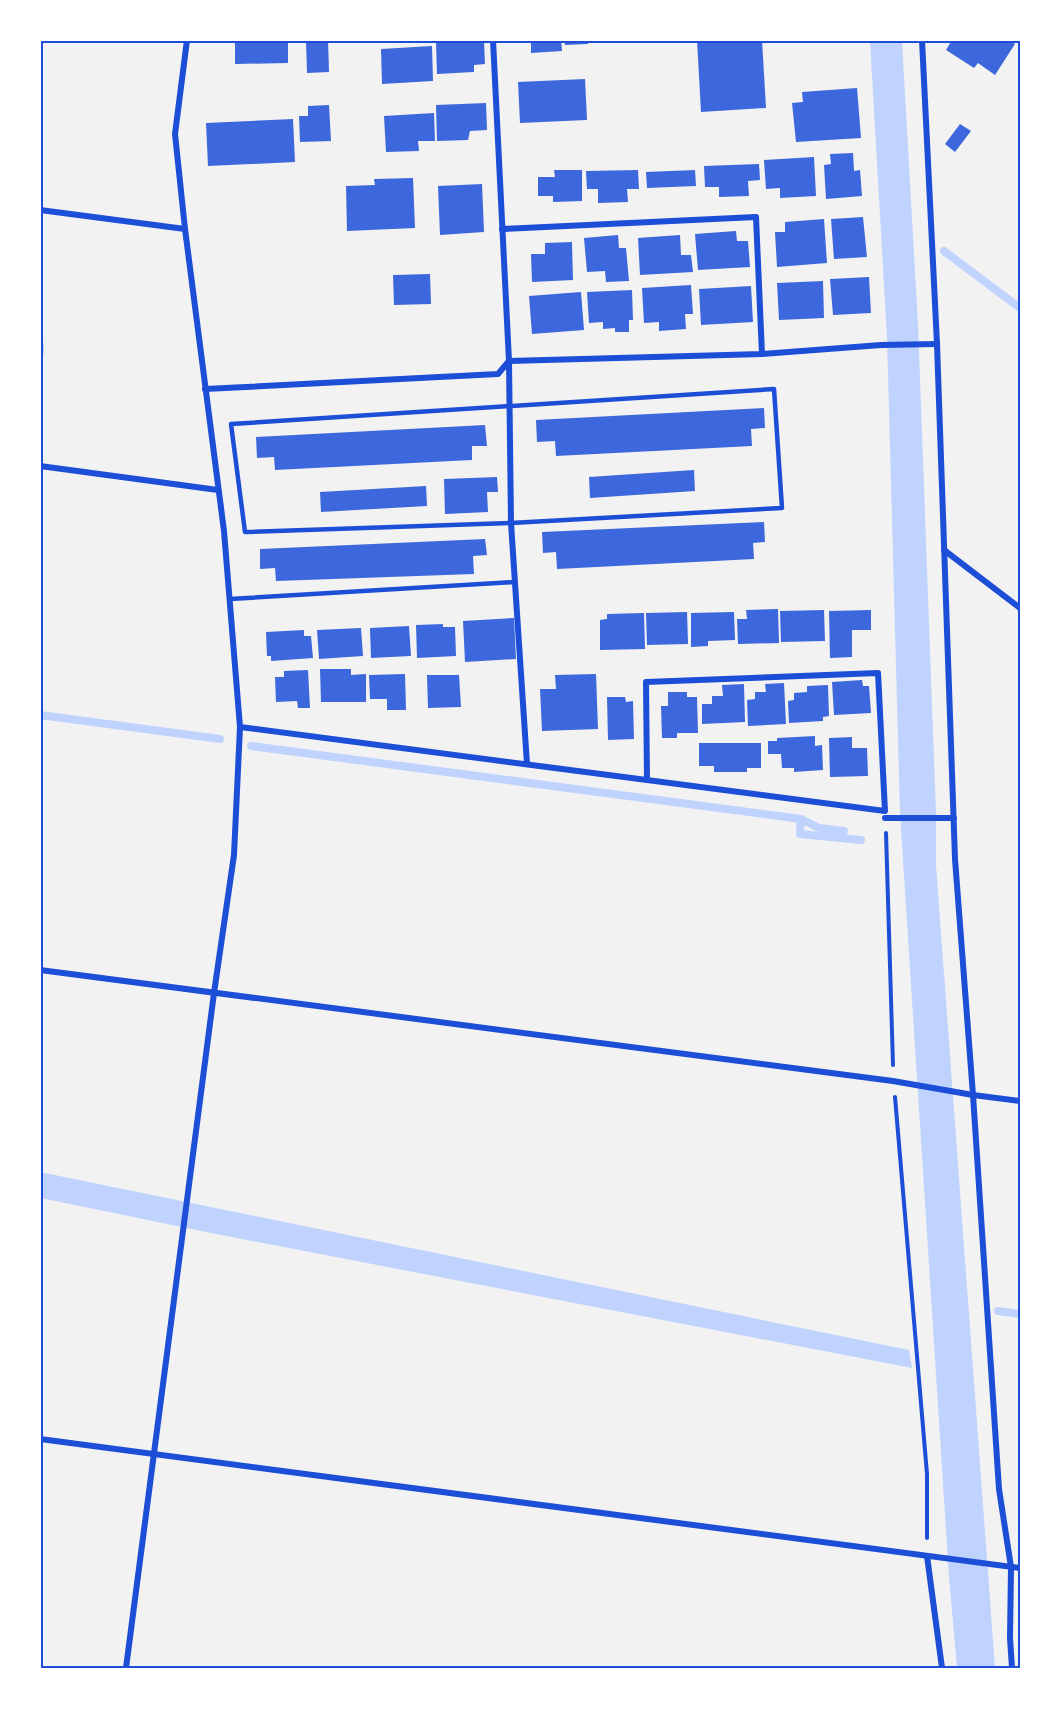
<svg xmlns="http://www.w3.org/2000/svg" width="1061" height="1709" font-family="Barlow,sans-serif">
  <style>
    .water { fill: #bfd3fe }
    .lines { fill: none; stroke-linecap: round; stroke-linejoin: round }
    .stream { stroke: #bfd3fe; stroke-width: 8 }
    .building { fill: #3d67dc }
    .path { stroke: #1d4ed8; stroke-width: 4 }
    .service { stroke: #1d4ed8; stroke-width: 4.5 }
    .minor { stroke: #1d4ed8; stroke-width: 6 }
    .neatline { fill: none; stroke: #1d4ed8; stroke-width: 2 }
  </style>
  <rect width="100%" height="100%" fill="#f2f2f2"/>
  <!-- water -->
  <g class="water">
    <polygon points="870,41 902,41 918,324 936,813 936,865 995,1668 957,1668 949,1577 900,813 887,337"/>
    <polygon points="40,1172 909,1350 912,1368 211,1233 41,1198"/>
  </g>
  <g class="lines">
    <!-- stream -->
    <g class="stream">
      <polyline points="944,251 1020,308"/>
      <polyline points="40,345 40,352"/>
      <polyline points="40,715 220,739"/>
      <polyline points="251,746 801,819 800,834 861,840"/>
      <polyline points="801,819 819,828 844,831"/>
      <polyline points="998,1311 1020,1314"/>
    </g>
  </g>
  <!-- building -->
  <g class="building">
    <polygon points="235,40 288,40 288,63 235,64"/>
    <polygon points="306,40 328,40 329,72 307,73"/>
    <polygon points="531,40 561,40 562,51 531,53"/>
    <polygon points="565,40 588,40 588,44 565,45"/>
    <polygon points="697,40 762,40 766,108 701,112"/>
    <polygon points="952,40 1009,40 1015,44 995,75 978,63 974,68 946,50"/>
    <polygon points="484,41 485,64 474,65 474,72 437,74 436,42"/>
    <polygon points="432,46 433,81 382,84 381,49"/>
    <polygon points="585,79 587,120 520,123 518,82"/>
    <polygon points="857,88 861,138 796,142 792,103 803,102 802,92"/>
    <polygon points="486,103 487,130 470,131 468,140 437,141 436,105"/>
    <polygon points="329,105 331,141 300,142 299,116 308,116 308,106"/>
    <polygon points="434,113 435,141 418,141 419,151 386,152 384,116"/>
    <polygon points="293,119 295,162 208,166 206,123"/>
    <polygon points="960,124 971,131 955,152 945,144"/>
    <polygon points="853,153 854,171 860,170 862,196 826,199 824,165 831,164 830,154"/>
    <polygon points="814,157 816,196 780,198 780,188 766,189 764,160"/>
    <polygon points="759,164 760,180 748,181 749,196 719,197 719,187 705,187 704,166"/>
    <polygon points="554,170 582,170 582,201 553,202 553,196 538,196 538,177 555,177"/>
    <polygon points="638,170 639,189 627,189 628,202 598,203 598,189 587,189 586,171"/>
    <polygon points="695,170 696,186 647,188 646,172"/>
    <polygon points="413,178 415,228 347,231 346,186 375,185 374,179"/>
    <polygon points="482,184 484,232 440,235 438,186"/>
    <polygon points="863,217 867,257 834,259 831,219"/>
    <polygon points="824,219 827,263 777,267 775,232 785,232 785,222"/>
    <polygon points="736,231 737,241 748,241 750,267 698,270 695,234"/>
    <polygon points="618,235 619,248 626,248 629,281 606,282 605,271 587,272 584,238"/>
    <polygon points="680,235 681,255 691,255 693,272 640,275 638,238"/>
    <polygon points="572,242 573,280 532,282 531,254 545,254 545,243"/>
    <polygon points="430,274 431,304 394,305 393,275"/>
    <polygon points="869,277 871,313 833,315 830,279"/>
    <polygon points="823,281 824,318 779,320 777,283"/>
    <polygon points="691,285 693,314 685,314 686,329 659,331 659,322 644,323 642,288"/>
    <polygon points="751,286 753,322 701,325 699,289"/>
    <polygon points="632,290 633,320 629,320 629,332 615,332 615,328 603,329 603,322 589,323 587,292"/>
    <polygon points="581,292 584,330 532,334 529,296"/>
    <polygon points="764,408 765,428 751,429 752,446 556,456 555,441 537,442 536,420"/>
    <polygon points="485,425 487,446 472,446 472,460 275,470 274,457 257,458 256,437"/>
    <polygon points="694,470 695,491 590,498 589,477"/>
    <polygon points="497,477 498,492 487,492 488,512 445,514 444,479"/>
    <polygon points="426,486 427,506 321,512 320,492"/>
    <polygon points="764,522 765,542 753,543 754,559 557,569 556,552 543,553 542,532"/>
    <polygon points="485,539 487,555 473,556 474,574 276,581 275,568 260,569 260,549"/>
    <polygon points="778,609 779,643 738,644 737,619 747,619 746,610"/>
    <polygon points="824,610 825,641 781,642 780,611"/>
    <polygon points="871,610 871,630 852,630 852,657 830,658 829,611"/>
    <polygon points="687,612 688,644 647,645 646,613"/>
    <polygon points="734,612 735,640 708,641 708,646 691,647 691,613"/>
    <polygon points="644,613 645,649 600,650 600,620 607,619 607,614"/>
    <polygon points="514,618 516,659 465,662 463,621"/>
    <polygon points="443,624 443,627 455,627 456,656 417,658 416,625"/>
    <polygon points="409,626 411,656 371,658 370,628"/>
    <polygon points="361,628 363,656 319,659 317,630"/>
    <polygon points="304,630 304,636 311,636 313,658 271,661 271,656 267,656 266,632"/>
    <polygon points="320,669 351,669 351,675 366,674 366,702 321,702"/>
    <polygon points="308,670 310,708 298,708 297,701 276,702 275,677 284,677 284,671"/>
    <polygon points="405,674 406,710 387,710 387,699 370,699 369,675"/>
    <polygon points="596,674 598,729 542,731 540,689 556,689 555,675"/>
    <polygon points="427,675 459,675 461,707 428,708"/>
    <polygon points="862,680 863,686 869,686 871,713 834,715 832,682"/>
    <polygon points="784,683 786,724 748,726 747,700 755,699 755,692 766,692 765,684"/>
    <polygon points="744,684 745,722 702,724 702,704 712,704 712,696 723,696 722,685"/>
    <polygon points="828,685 829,716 823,717 823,721 789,723 788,701 794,700 794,693 807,692 807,686"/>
    <polygon points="668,692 687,692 687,697 697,697 698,733 677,733 677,738 662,738 661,706 668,706"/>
    <polygon points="607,697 625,697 626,702 633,701 634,739 608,740"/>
    <polygon points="815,736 815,746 822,745 823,770 794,772 794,768 782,768 781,754 768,754 768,741 777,741 777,738"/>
    <polygon points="852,737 852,748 867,748 868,776 830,777 829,738"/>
    <polygon points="699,743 761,743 761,768 747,768 747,772 714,772 714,766 699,766"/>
  </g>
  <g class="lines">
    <!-- path -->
    <g class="path">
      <polyline points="886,833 893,1065"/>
      <polyline points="895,1097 927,1474 927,1538"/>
    </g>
    <!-- service -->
    <g class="service">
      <polygon points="774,389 782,508 511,523 245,532 231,424"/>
      <polyline points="230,599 515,582"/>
    </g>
    <!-- minor -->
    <g class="minor">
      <polyline points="493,40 509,361 511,523 527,764"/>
      <polyline points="922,40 937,344 955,859 973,1095 999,1489 1011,1567 1010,1638 1012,1668"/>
      <polyline points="40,210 185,229"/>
      <polyline points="502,229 756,217 762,354"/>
      <polyline points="205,389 498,374 509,361 762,354 881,345 937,344"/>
      <polyline points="40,466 218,490"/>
      <polyline points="944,550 1020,608"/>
      <polyline points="240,727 885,811 878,673 646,682 647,780"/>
      <polyline points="885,818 954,818"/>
      <polyline points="40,970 893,1081 973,1095 1020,1101"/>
      <polyline points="40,1439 1020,1568"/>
      <polyline points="927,1556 942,1668"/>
      <polyline points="126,1668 214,993 234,855 240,727 224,531 185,229 175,134 187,40"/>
    </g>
  </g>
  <!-- border -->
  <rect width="1061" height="1709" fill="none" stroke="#ffffff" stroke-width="84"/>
  <rect x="42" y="42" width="977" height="1625" class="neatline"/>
</svg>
